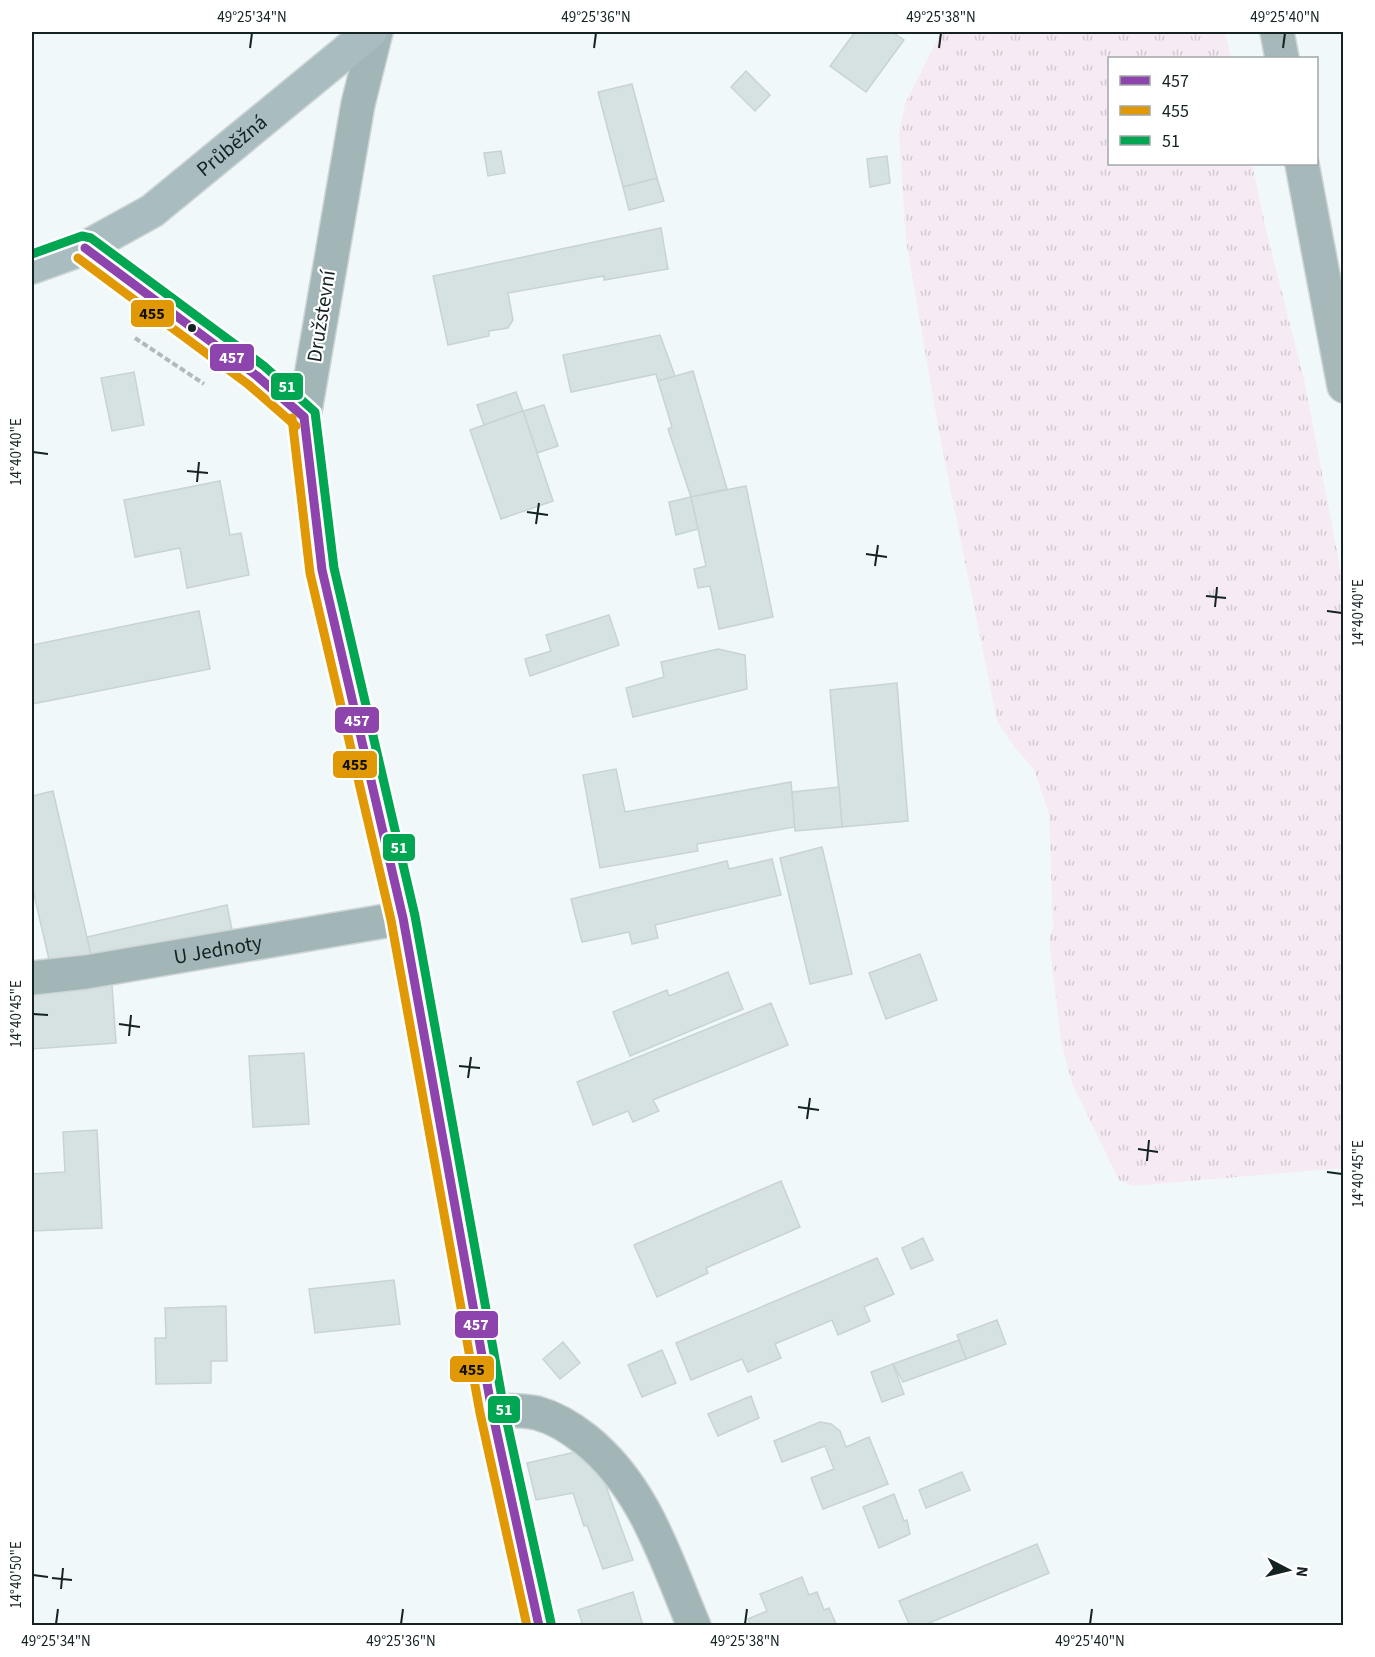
<svg xmlns="http://www.w3.org/2000/svg" width="1375" height="1657" font-family="'Source Sans 3',sans-serif">
  <style>
    .grass { fill: url(#grass-tufts) }
    .building { fill: #d6e1e2; stroke: #c8d3d5; stroke-width: 1.5 }
    .lines { fill: none; stroke-linecap: round; stroke-linejoin: round }
    .street-casing { stroke: #ced5d6; stroke-width: 36 }
    .secondary-casing { stroke: #ced5d6; stroke-width: 36 }
    .primary-casing { stroke: #ced5d6; stroke-width: 36 }
    .path { stroke: #afbcbe; stroke-width: 4; stroke-dasharray: 6 3; stroke-linecap: butt }
    .street { stroke: #a2b6b8; stroke-width: 33 }
    .secondary { stroke: #a9bcbf; stroke-width: 33 }
    .primary { stroke: #a7b8ba; stroke-width: 33 }
    .bus-1-casing { stroke: #fff; stroke-width: 14 }
    .bus-2-casing { stroke: #fff; stroke-width: 14 }
    .bus-3-casing { stroke: #fff; stroke-width: 14 }
    .bus-1 { stroke: #8e44ad; stroke-width: 9 }
    .bus-2 { stroke: #e09904; stroke-width: 9 }
    .bus-3 { stroke: #00a651; stroke-width: 9 }
    .ticks { fill: none; stroke: #142224; stroke-width: 2 }
    .bus-dot { fill: #142224; stroke: #fff; stroke-width: 2 }
    .labels { text-anchor: middle; dominant-baseline: central; stroke-width: 4.5; stroke-linejoin: round; paint-order: stroke }
    .street-label { font-size: 21px; fill: #142224; stroke: #fff }
    .line-badge { stroke: #fff; stroke-width: 2 }
    .badge-label { font-size: 16px; text-anchor: middle; font-weight: bold; fill: #fff }
    .pale-badge-label { font-size: 16px; text-anchor: middle; font-weight: bold; fill: #111 }
    .neatline { fill: none; stroke: #142224; stroke-width: 2 }
    .ticks-label { font-size: 15px; text-anchor: middle; fill: #142224 }
  </style>
  <defs>
    <pattern id="grass-tufts" width="24" height="20" patternUnits="userSpaceOnUse" patternTransform="scale(1.5)"><rect width="24" height="20" fill="#f6ebf4"/><path d="M3 7l-1-3M5 7V3M7 7l1-3M15 17l-1-3M17 17v-4M19 17l1-3" fill="none" stroke="#d2c9d1"/></pattern>
  </defs>
  <rect width="100%" height="100%" fill="#f0f8f9"/>
  <!-- grass -->
  <polygon class="grass" points="941,32 1225,32 1231,58 1110,58 1110,164 1252,164 1267,234 1304,379 1343,583 1343,1168 1132,1186 1119,1180 1072,1083 1061,1041 1049,939 1053,928 1049,814 1034,769 1015,748 997,721 939,432 906,240 899,133 905,104"/>
  <!-- building -->
  <g class="building">
    <polygon points="855,32 892,32 904,40 866,92 830,66"/>
    <polygon points="746,71 770,95 755,111 731,87"/>
    <polygon points="632,84 657,178 623,187 598,92"/>
    <polygon points="501,151 505,173 488,176 484,153"/>
    <polygon points="887,156 890,183 870,187 867,159"/>
    <polygon points="657,178 664,201 629,210 623,187"/>
    <polygon points="661,228 668,269 604,280 604,276 508,293 513,320 508,328 489,331 489,336 448,345 433,276"/>
    <polygon points="660,335 675,376 658,381 656,374 571,392 563,355"/>
    <polygon points="693,371 727,489 691,497 668,429 672,427 658,381"/>
    <polygon points="134,372 144,425 112,431 101,378"/>
    <polygon points="516,392 523,411 484,425 477,405"/>
    <polygon points="544,405 558,446 537,453 523,411"/>
    <polygon points="523,411 553,501 501,519 470,430"/>
    <polygon points="220,481 230,535 241,533 249,575 187,588 180,548 135,557 124,500"/>
    <polygon points="746,486 773,617 719,629 710,586 698,588 694,569 706,566 691,497"/>
    <polygon points="691,497 698,529 676,535 669,502"/>
    <polygon points="199,611 210,669 32,704 32,645"/>
    <polygon points="609,615 619,645 530,676 525,659 551,651 546,635"/>
    <polygon points="718,649 745,655 747,689 633,717 626,688 664,677 661,662"/>
    <polygon points="897,683 908,821 842,827 830,690"/>
    <polygon points="616,769 625,812 791,782 795,827 697,844 698,851 600,868 583,775"/>
    <polygon points="839,787 842,827 795,831 792,792"/>
    <polygon points="53,791 92,959 51,968 32,886 32,796"/>
    <polygon points="822,847 852,974 810,984 780,858"/>
    <polygon points="772,859 781,895 655,925 658,938 632,944 629,932 582,942 571,899 727,861 729,869"/>
    <polygon points="227,905 232,930 92,959 87,937"/>
    <polygon points="920,954 937,1000 886,1019 869,973"/>
    <polygon points="728,972 743,1009 630,1056 613,1012 667,990 669,996"/>
    <polygon points="112,985 116,1043 32,1049 32,991"/>
    <polygon points="771,1003 788,1045 653,1100 659,1111 633,1122 628,1111 593,1125 577,1082"/>
    <polygon points="304,1053 309,1124 253,1127 249,1056"/>
    <polygon points="97,1130 102,1228 32,1231 32,1174 65,1172 63,1132"/>
    <polygon points="781,1181 800,1227 706,1268 708,1273 657,1297 634,1245"/>
    <polygon points="923,1238 933,1260 911,1269 902,1248"/>
    <polygon points="877,1258 894,1294 864,1307 870,1321 838,1335 832,1320 775,1344 781,1358 748,1372 742,1359 691,1380 676,1343"/>
    <polygon points="394,1280 400,1324 315,1333 309,1289"/>
    <polygon points="226,1306 227,1361 211,1361 211,1383 156,1384 155,1338 166,1338 165,1308"/>
    <polygon points="997,1320 1006,1344 966,1359 957,1335"/>
    <polygon points="959,1340 966,1359 903,1382 893,1364"/>
    <polygon points="563,1342 580,1363 560,1379 543,1359"/>
    <polygon points="662,1350 676,1383 642,1397 628,1365"/>
    <polygon points="893,1364 904,1394 882,1402 871,1372"/>
    <polygon points="751,1396 759,1418 718,1436 708,1414"/>
    <polygon points="820,1422 831,1424 840,1431 846,1447 869,1437 888,1484 823,1509 811,1478 834,1469 825,1446 782,1462 774,1441"/>
    <polygon points="575,1452 600,1470 633,1560 603,1569 587,1525 584,1526 573,1493 536,1500 527,1463"/>
    <polygon points="962,1472 970,1490 926,1508 919,1490"/>
    <polygon points="894,1494 904,1521 907,1520 910,1534 879,1548 863,1507"/>
    <polygon points="1037,1544 1049,1573 922,1626 910,1626 899,1601"/>
    <polygon points="802,1577 809,1595 817,1592 824,1610 829,1608 837,1626 751,1626 748,1619 767,1611 760,1594"/>
    <polygon points="633,1592 643,1626 583,1626 578,1610"/>
  </g>
  <g class="lines">
    <defs>
      <g id="street">
        <polyline points="376,32 358,104 304,417 322,570 403,918 492,1411 539,1626"/>
        <polyline points="85,248 257,376 304,417"/>
        <path id="s1" d="M32 978 86 972 403 918"/>
        <path d="M492 1411C507 1410 522 1410 537 1413 555 1418 571 1428 585 1439 645 1487 665 1558 694 1626"/>
      </g>
      <g id="secondary">
        <path id="s2" d="M32 267 85 248 152 211 370 32"/>
      </g>
      <g id="primary">
        <polyline points="1277,32 1282,58"/>
        <polyline points="1302,164 1344,386"/>
      </g>
    </defs>
    <!-- street casing -->
    <use href="#street" class="street-casing"/>
    <!-- secondary casing -->
    <use href="#secondary" class="secondary-casing"/>
    <!-- primary casing -->
    <use href="#primary" class="primary-casing"/>
    <!-- path -->
    <polyline class="path" points="135,338 204,384"/>
    <!-- street -->
    <use href="#street" class="street"/>
    <!-- secondary -->
    <use href="#secondary" class="secondary"/>
    <!-- primary -->
    <use href="#primary" class="primary"/>
    <defs>
      <g id="bus-1">
        <polyline points="85,248 257,376 304,417"/>
        <polyline points="304,417 322,570 403,918 492,1411 539,1626"/>
      </g>
      <g id="bus-2">
        <polyline points="78,258 249,385 296,426"/>
        <polyline points="292,418 310,573 391,920 480,1413 527,1626"/>
      </g>
      <polyline id="bus-3" points="32,254 82,236 91,238 264,366 315,412 334,568 415,916 504,1409 551,1623"/>
    </defs>
    <!-- bus-1 casing -->
    <use href="#bus-1" class="bus-1-casing"/>
    <!-- bus-2 casing -->
    <use href="#bus-2" class="bus-2-casing"/>
    <!-- bus-3 casing -->
    <use href="#bus-3" class="bus-3-casing"/>
    <!-- bus-1 -->
    <use href="#bus-1" class="bus-1"/>
    <!-- bus-2 -->
    <use href="#bus-2" class="bus-2"/>
    <!-- bus-3 -->
    <use href="#bus-3" class="bus-3"/>
  </g>
  <!-- ticks -->
  <path class="ticks" d="M250 48 252 33M594 48 596 33M939 48 941 33M1283 48 1285 33M33 452 48 454M187 471 208 473M197 482 199 462M527 512 548 515M536 524 539 503M866 554 887 557M875 566 878 545M1206 596 1226 598M1215 607 1217 587M1327 611 1342 613M33 1014 48 1015M119 1024 140 1027M129 1036 131 1015M459 1066 480 1068M468 1078 471 1057M798 1107 819 1110M807 1119 810 1098M1138 1149 1158 1152M1147 1161 1149 1140M1327 1172 1342 1174M33 1575 48 1577M52 1578 72 1580M61 1589 63 1568M56 1624 58 1609M401 1624 403 1609M745 1624 747 1609M1090 1624 1092 1609"/>
  <!-- markers -->
  <circle class="bus-dot" cx="192" cy="328" r="5"/>
  <g class="labels">
    <!-- street labels -->
    <g class="street-label">
      <text stroke="none"><textPath href="#s2" startOffset="236">Průběžná</textPath></text>
      <text transform="translate(321 316) rotate(-81)">Družstevní</text>
      <text stroke="none"><textPath href="#s1" startOffset="188">U Jednoty</textPath></text>
    </g>
  </g>
  <g class="line-badge">
    <rect x="130" y="299" width="45" height="29" rx="6" fill="#e09904"/>
    <rect x="209" y="343" width="46" height="29" rx="6" fill="#8e44ad"/>
    <rect x="270" y="372" width="34" height="29" rx="6" fill="#00a651"/>
    <rect x="334" y="706" width="46" height="28" rx="6" fill="#8e44ad"/>
    <rect x="332" y="750" width="46" height="29" rx="6" fill="#e09904"/>
    <rect x="382" y="833" width="34" height="29" rx="6" fill="#00a651"/>
    <rect x="454" y="1310" width="45" height="29" rx="6" fill="#8e44ad"/>
    <rect x="449" y="1355" width="46" height="28" rx="6" fill="#e09904"/>
    <rect x="487" y="1395" width="34" height="29" rx="6" fill="#00a651"/>
  </g>
  <g class="badge-label">
    <text x="232" y="363">457</text>
    <text x="287" y="392">51</text>
    <text x="357" y="726">457</text>
    <text x="399" y="853">51</text>
    <text x="476" y="1330">457</text>
    <text x="504" y="1415">51</text>
  </g>
  <g class="pale-badge-label">
    <text x="152" y="319">455</text>
    <text x="355" y="770">455</text>
    <text x="472" y="1375">455</text>
  </g>
  <!-- border -->
  <rect width="1375" height="1657" fill="none" stroke="#ffffff" stroke-width="66"/>
  <!-- legend -->
  <rect x="1108" y="57" width="210" height="108" fill="#ffffff" stroke="#a1a7a7" stroke-width="1.5"/>
  <rect x="1120" y="76" width="30" height="9" fill="#8e44ad" stroke="#a1a7a7" stroke-width="1.5"/>
  <text x="1162" y="87" font-size="18" fill="#142224">457</text>
  <rect x="1120" y="106" width="30" height="9" fill="#e09904" stroke="#a1a7a7" stroke-width="1.5"/>
  <text x="1162" y="117" font-size="18" fill="#142224">455</text>
  <rect x="1120" y="136" width="30" height="9" fill="#00a651" stroke="#a1a7a7" stroke-width="1.5"/>
  <text x="1162" y="147" font-size="18" fill="#142224">51</text>
  <!-- north arrow -->
  <g transform="translate(1288 1570) rotate(97)" stroke="#ffffff" stroke-width="4.5" paint-order="stroke">
  <path d="M0-4.5L10 22L0 15L-10 22Z" fill="#142224"/>
  <text y="-9" font-size="16" font-weight="bold" text-anchor="middle" fill="#142224">N</text>
  </g>
  <rect x="33" y="33" width="1309" height="1591" class="neatline"/>
  <g class="ticks-label">
    <text x="252" y="22">49°25'34"N</text>
    <text x="596" y="22">49°25'36"N</text>
    <text x="941" y="22">49°25'38"N</text>
    <text x="1285" y="22">49°25'40"N</text>
    <text transform="translate(16 452) rotate(-90)" y="5">14°40'40"E</text>
    <text transform="translate(1358 613) rotate(-90)" y="5">14°40'40"E</text>
    <text transform="translate(16 1014) rotate(-90)" y="5">14°40'45"E</text>
    <text transform="translate(1358 1174) rotate(-90)" y="5">14°40'45"E</text>
    <text transform="translate(16 1575) rotate(-90)" y="5">14°40'50"E</text>
    <text x="56" y="1646">49°25'34"N</text>
    <text x="401" y="1646">49°25'36"N</text>
    <text x="745" y="1646">49°25'38"N</text>
    <text x="1090" y="1646">49°25'40"N</text>
  </g>
</svg>
